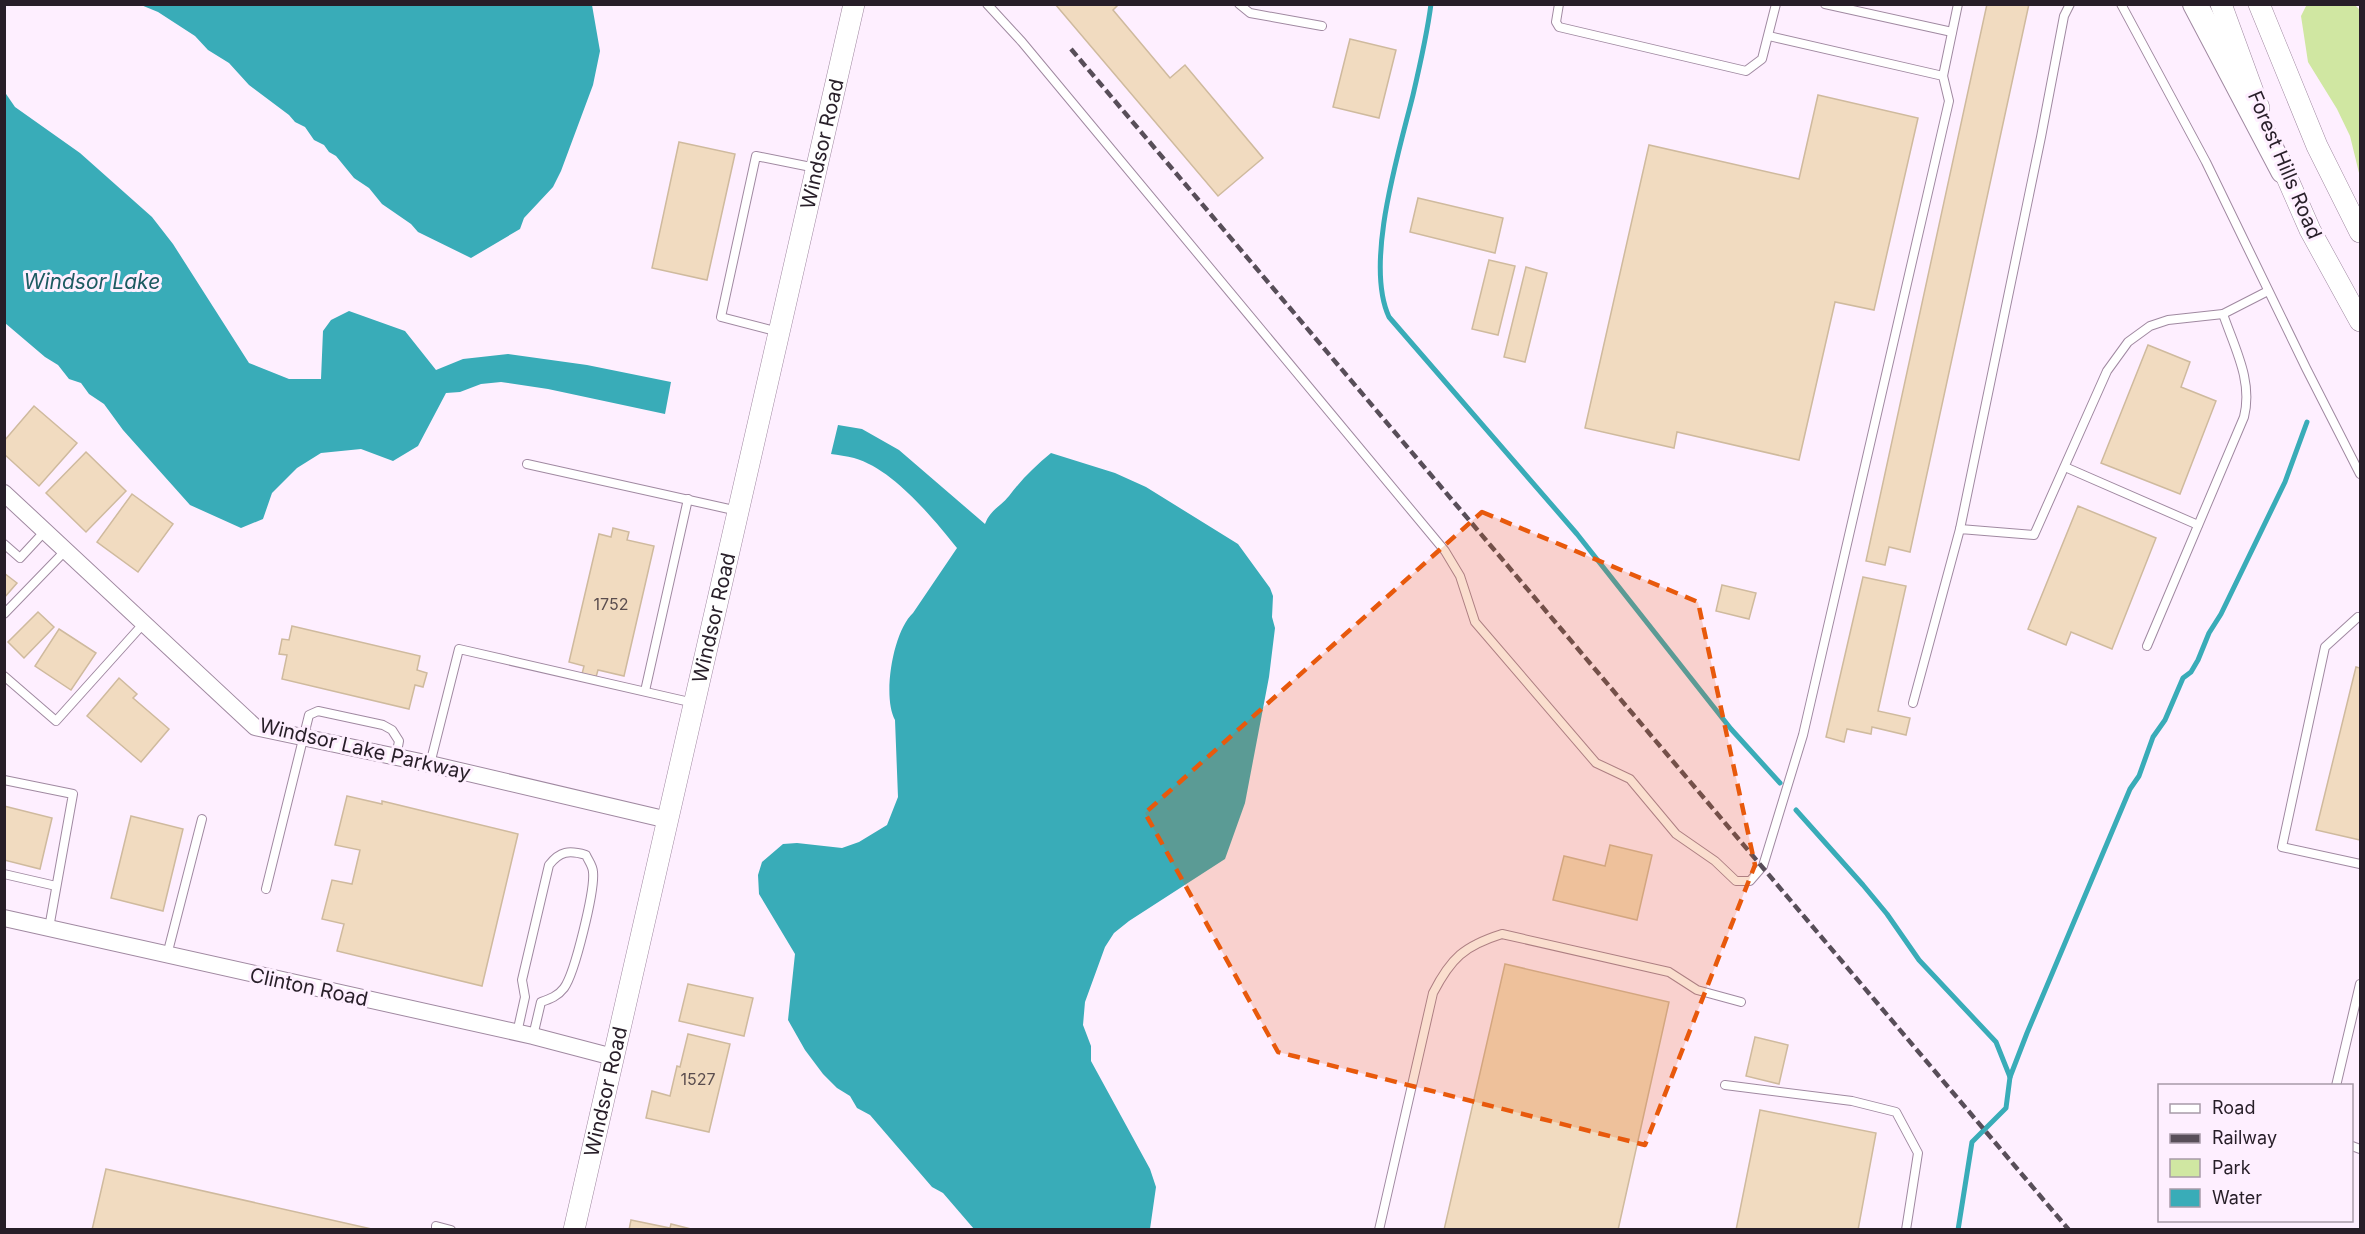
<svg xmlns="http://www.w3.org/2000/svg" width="2365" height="1234" font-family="Inter,sans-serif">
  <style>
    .green { fill: #d0e7a2 }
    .water { fill: #39acb8 }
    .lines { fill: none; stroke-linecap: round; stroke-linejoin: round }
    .stream { stroke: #39acb8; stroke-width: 5 }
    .building { fill: #f1dbc0; stroke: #cfba9e; stroke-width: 1.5 }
    .service-casing { stroke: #a089a1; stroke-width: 10 }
    .minor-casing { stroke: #a089a1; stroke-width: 18 }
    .tertiary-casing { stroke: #a089a1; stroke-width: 22 }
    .secondary-casing { stroke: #a089a1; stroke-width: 26 }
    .service { stroke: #fff; stroke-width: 8 }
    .minor { stroke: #fff; stroke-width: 16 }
    .tertiary { stroke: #fff; stroke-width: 21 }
    .secondary { stroke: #fff; stroke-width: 24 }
    .rail { stroke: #584e59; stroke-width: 4.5; stroke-dasharray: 9 4.5; stroke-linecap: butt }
    .marked { fill: #e8590c; fill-opacity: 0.2; stroke: #e8590c; stroke-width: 4.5; stroke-dasharray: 12 8; stroke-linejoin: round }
    .labels { text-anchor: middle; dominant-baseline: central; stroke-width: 6; stroke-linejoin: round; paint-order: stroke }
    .number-label { font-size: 16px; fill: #5a4d4e }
    .street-label { font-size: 20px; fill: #271e28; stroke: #feefff }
    .water-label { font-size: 21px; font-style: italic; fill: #1c5a61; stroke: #feefff }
  </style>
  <rect width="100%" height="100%" fill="#feefff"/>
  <!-- green -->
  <polygon class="green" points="2307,4 2355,5 2360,10 2360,177 2350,136 2337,109 2308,62 2301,16"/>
  <!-- water -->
  <g class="water">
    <polygon points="141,5 592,5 600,51 593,85 561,171 553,187 524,218 520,229 471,258 418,232 411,224 382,204 369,188 354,178 336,156 329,152 324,145 314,140 305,127 295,122 289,115 249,85 229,63 208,50 195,36 158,12"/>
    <polygon points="4,91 15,107 80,153 152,217 173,244 249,363 289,379 321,379 323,331 331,320 349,311 405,331 436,370 463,359 508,354 587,365 671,382 665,414 548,389 501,382 481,384 460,392 446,393 418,446 393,461 361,449 321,453 297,468 272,493 263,519 241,528 190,505 123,430 104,404 89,394 81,383 69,379 58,365 45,357 5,323"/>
    <path d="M838 425 862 429 899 450 985 524C991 509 999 508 1009 496 1021 480 1035 466 1051 453L1115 473 1146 487 1238 544 1270 588 1273 596 1272 617 1275 628 1269 677 1245 803 1225 859 1129 921 1114 933 1105 947 1085 1002 1083 1025 1091 1046V1061L1150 1169 1156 1187 1150 1229H974L943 1193 932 1187 870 1115 857 1108 850 1096 837 1088 823 1074 805 1050 788 1020 795 954 759 894 758 875 762 862 783 844 797 843 842 848 859 842 887 825 898 797 895 720C882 697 893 631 913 613L957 548C932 517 893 469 854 458 847 456 838 455 831 454Z"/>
  </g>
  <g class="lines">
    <!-- stream -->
    <g class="stream">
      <path d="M1431 4C1427 35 1420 65 1413 95 1399 152 1364 263 1389 317L1577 534 1731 729 1780 783"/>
      <polyline points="1796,810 1863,885 1887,914 1919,960 1996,1042 2010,1077"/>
      <polyline points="1958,1230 1972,1142 2006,1108 2010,1077 2027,1033 2130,789 2139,776 2153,737 2165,720 2183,678 2191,672 2198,660 2209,633 2221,614 2285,482 2307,422"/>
    </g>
  </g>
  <!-- building -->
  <g class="building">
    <polygon points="1055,4 1119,4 1113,10 1170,78 1185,65 1263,158 1218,196"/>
    <polygon points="1987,4 2029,4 1910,552 1889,547 1885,565 1866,561"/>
    <polygon points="1350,39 1396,50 1379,118 1333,107"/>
    <polygon points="1818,95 1918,118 1874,310 1835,302 1799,460 1677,432 1674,448 1585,428 1649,145 1799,179"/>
    <polygon points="679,142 735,154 707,280 652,268"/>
    <polygon points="1418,198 1503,218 1495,253 1410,232"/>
    <polygon points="1489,260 1515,266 1498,335 1472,329"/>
    <polygon points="1526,267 1547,273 1525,362 1504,357"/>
    <polygon points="2148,345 2190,362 2181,387 2216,401 2180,494 2101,463"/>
    <polygon points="34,406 77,443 39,486 4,454 4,441"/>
    <polygon points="86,452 126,491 86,532 46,493"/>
    <polygon points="132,494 173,524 138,572 97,542"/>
    <polygon points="2078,506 2156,538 2112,649 2071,632 2066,645 2028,629"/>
    <polygon points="613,528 629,532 627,540 654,546 624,676 598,670 596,677 582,674 584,666 569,662 599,534 611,537"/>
    <polygon points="4,573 17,583 4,598"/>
    <polygon points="1863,577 1906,586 1878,711 1910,718 1906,735 1872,727 1871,734 1847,729 1844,742 1826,737"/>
    <polygon points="1722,585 1756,593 1749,619 1716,611"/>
    <polygon points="38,612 54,627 24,658 8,642"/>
    <polygon points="292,626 420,656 417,670 427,673 423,687 415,685 409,709 282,679 287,655 279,654 282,639 289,640"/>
    <polygon points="59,629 96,653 71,690 35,666"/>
    <polygon points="2356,667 2360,668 2360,840 2316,830"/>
    <polygon points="119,678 137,694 133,698 169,729 141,762 87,716"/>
    <polygon points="347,796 382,804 382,801 518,834 482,986 337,951 344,924 322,919 332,880 352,884 360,850 335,845"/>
    <polygon points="4,806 52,818 40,869 4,860"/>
    <polygon points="131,816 183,829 163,911 111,898"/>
    <polygon points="1610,845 1652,855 1637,920 1553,900 1564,856 1605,866"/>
    <polygon points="1505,964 1669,1002 1618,1230 1444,1230"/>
    <polygon points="688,984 753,998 744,1036 679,1021"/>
    <polygon points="688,1034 730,1044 709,1132 646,1118 652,1091 670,1096 677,1066 680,1067"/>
    <polygon points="1755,1037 1788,1045 1779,1084 1746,1076"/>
    <polygon points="1760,1110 1876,1133 1858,1230 1736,1230"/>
    <polygon points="106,1169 376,1230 92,1230"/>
    <polygon points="631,1220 670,1228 671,1224 695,1230 629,1230"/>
  </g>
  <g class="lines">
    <defs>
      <g id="service">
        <polyline points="987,4 1022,42 1445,551 1460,576 1475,622 1596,763 1630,779 1676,834 1715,861 1736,881 1750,881 1763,866 1803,735 1949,101 1943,76 1769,36"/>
        <polyline points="1239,4 1250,13 1322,26"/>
        <polyline points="1559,4 1556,22 1559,27 1746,71 1762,59 1776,4"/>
        <polyline points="1825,4 1952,32"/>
        <polyline points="2121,4 2206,162 2306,368 2360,474"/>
        <polyline points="1943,76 1958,4"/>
        <polyline points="779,332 721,317 756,156 816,168"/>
        <polyline points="527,464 738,511"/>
        <polyline points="2065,467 2198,525"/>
        <polyline points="1960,529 2041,137 2064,16 2070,4"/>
        <polyline points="4,544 20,558 45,531"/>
        <polyline points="4,614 66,550"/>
        <polyline points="2358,617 2325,647 2282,847 2360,864"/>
        <path d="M2147 646 2244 417C2253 381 2235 349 2223 314L2268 291"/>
        <polyline points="4,676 56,721 144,623"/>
        <polyline points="645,691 688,499"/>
        <polyline points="1913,703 1960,529 2034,535 2107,371 2128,342 2150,326 2168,320 2223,314"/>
        <polyline points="430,764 459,649 694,703"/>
        <polyline points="4,780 73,794 49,928"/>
        <polyline points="4,874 56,886"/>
        <polyline points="266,889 309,715 318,711 383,725 392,730 399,741 396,757"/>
        <polyline points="167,955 202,819"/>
        <path d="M517 1033 525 997 522 980 549 865C560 851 569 850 586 855 588 860 593 866 593 872 595 890 575 973 564 988 558 996 550 999 541 1002L533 1036"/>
        <polyline points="1725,1085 1852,1101 1896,1112 1918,1153 1906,1230"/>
        <polyline points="2336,1086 2360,984"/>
        <polyline points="2352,1146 2360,1149"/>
        <polyline points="436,1230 436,1226 451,1230"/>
        <path d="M1379 1230 1433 993C1451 958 1464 946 1502 934L1669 972 1697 990 1741 1002"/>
      </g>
      <g id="minor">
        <polyline points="4,493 255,727 430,764 668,820"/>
        <polyline points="4,918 533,1036 613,1057"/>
      </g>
      <g id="tertiary">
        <polyline points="2221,4 2259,108"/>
        <polyline points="2259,4 2317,146 2360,232"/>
        <polyline points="2278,157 2310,230 2360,321"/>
        <path id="s1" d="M574 1230 854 4"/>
      </g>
      <polyline id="secondary" points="2195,4 2283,171"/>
    </defs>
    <!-- service casing -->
    <use href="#service" class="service-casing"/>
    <!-- minor casing -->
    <use href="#minor" class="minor-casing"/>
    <!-- tertiary casing -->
    <use href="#tertiary" class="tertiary-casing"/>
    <!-- secondary casing -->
    <use href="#secondary" class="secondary-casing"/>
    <!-- service -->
    <use href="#service" class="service"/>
    <!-- minor -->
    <use href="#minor" class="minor"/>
    <!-- tertiary -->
    <use href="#tertiary" class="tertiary"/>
    <!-- secondary -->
    <use href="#secondary" class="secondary"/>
    <!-- rail -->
    <polyline class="rail" points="1071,49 2069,1230"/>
  </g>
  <!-- marked area -->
  <path class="marked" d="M1482 512 1698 602 1755 865 1645 1145 1278 1052 1145 813Z"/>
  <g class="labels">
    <!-- number labels -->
    <g class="number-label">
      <text x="611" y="604">1752</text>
      <text x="698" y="1079">1527</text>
    </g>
    <!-- street labels -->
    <g class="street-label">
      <text stroke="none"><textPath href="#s1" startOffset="1114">Windsor Road</textPath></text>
      <text transform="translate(2285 165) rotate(67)">Forest Hills Road</text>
      <text stroke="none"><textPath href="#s1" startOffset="628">Windsor Road</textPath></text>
      <text transform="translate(365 749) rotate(13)">Windsor Lake Parkway</text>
      <text transform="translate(309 987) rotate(12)">Clinton Road</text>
      <text stroke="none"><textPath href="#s1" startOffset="142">Windsor Road</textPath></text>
    </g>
    <!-- water labels -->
    <g class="water-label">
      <text x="92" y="281">Windsor Lake</text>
    </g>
  </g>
  <!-- border -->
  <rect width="2365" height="1234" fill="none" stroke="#271e28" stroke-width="12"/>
  <!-- legend -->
  <rect x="2158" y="1084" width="195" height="138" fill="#feefff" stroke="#a89ba9" stroke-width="1.5"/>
  <rect x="2170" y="1104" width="30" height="9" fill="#ffffff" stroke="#a89ba9" stroke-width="1.5"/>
  <text x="2212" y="1114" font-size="18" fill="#271e28">Road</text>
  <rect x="2170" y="1134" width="30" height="9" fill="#584e59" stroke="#a89ba9" stroke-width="1.5"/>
  <text x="2212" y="1144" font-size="18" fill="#271e28">Railway</text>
  <rect x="2170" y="1159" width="30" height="18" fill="#d0e7a2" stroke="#a89ba9" stroke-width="1.5"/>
  <text x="2212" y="1174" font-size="18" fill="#271e28">Park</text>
  <rect x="2170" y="1189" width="30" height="18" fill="#39acb8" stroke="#a89ba9" stroke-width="1.5"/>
  <text x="2212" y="1204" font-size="18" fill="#271e28">Water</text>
</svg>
